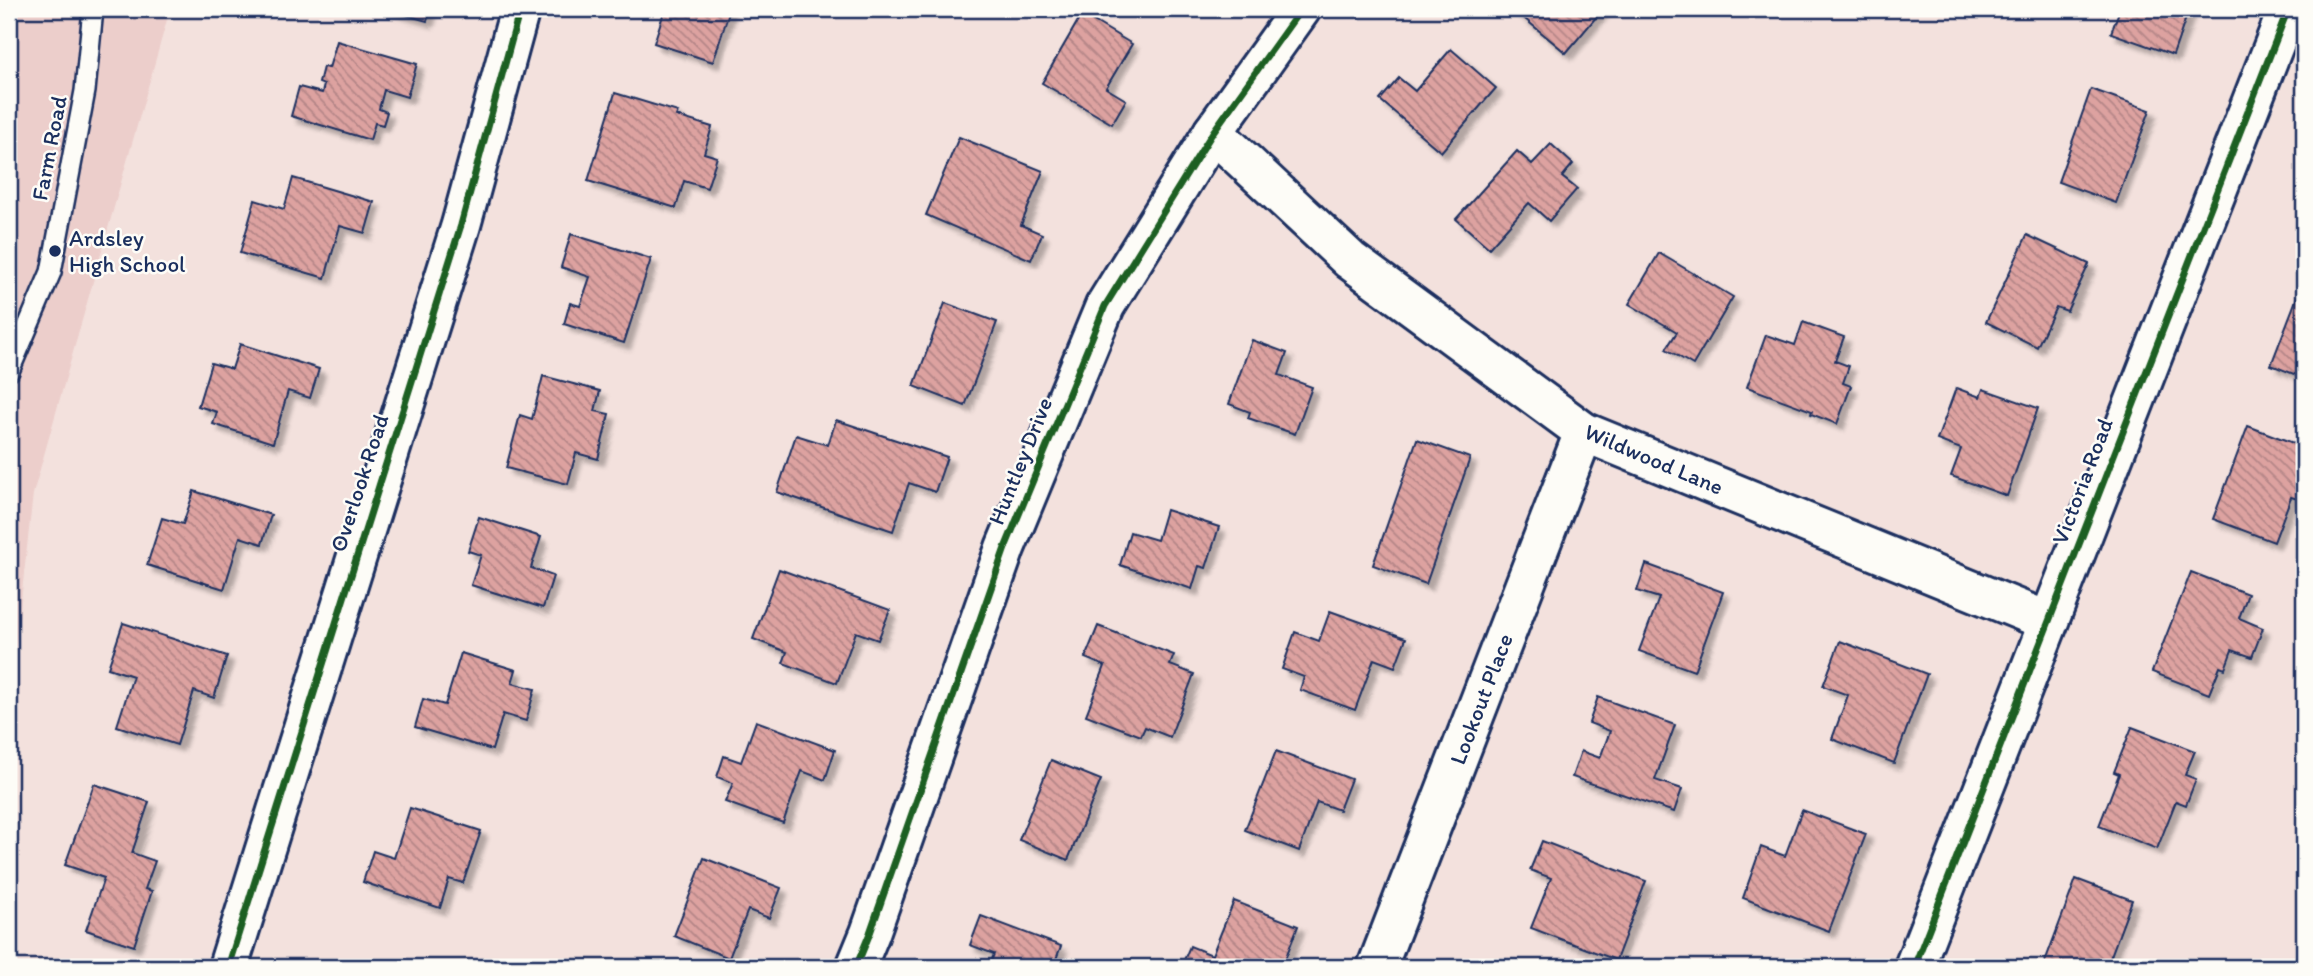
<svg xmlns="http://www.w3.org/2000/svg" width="2313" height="976" font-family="Itim,sans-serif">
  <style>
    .built { fill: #eccecb }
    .building { fill: url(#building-back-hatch); stroke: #1b2f5e; stroke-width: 2; filter: url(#shadow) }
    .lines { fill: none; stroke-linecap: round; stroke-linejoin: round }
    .lane-casing { stroke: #1b2f5e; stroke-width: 24 }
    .street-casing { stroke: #1b2f5e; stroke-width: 44 }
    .secondary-casing { stroke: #1b2f5e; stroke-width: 44 }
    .lane { stroke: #fdfcf7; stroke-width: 19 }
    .street { stroke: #fdfcf7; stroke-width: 38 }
    .secondary { stroke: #fdfcf7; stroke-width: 38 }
    .cycleway-casing { stroke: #fdfcf7; stroke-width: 11 }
    .cycleway { stroke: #1b5e20; stroke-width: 7 }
    .poi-dot { fill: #1b2f5e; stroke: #fdfcf7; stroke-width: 2.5 }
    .labels { text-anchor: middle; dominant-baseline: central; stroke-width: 5; stroke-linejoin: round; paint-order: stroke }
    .street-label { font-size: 23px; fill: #1b2f5e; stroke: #fdfcf7 }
    .poi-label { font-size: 23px; fill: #1b2f5e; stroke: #fdfcf7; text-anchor: start }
  </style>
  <defs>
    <pattern id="building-back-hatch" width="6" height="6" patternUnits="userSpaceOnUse" patternTransform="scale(1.75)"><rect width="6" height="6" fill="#dda2a0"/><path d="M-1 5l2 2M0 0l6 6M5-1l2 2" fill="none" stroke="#b28486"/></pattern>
    <filter id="shadow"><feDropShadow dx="6" dy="6" stdDeviation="2" flood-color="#0004"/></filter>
  </defs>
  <rect width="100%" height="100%" fill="#f3e1dd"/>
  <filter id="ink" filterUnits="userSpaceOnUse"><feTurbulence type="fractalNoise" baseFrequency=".0143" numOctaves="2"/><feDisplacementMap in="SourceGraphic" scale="14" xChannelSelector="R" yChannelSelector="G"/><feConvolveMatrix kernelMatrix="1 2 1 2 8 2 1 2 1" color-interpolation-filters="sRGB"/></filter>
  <g filter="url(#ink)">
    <!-- built -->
    <polygon class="built" points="9,9 170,9 33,494 9,707"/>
    <!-- building -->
    <g class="building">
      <polygon points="385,9 431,9 427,21"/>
      <polygon points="665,9 730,9 713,62 654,43"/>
      <polygon points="1513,9 1603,9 1566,53"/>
      <polygon points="2120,9 2189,9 2173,55 2111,33"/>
      <polygon points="1082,14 1132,44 1106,88 1126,100 1112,124 1042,83"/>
      <polygon points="337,41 417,64 407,97 384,90 379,109 387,112 383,125 375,123 370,140 291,116 299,87 322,93 324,85 319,83 323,67 329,68"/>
      <polygon points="1451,49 1496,88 1441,152 1380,100 1399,78 1415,91"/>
      <polygon points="2091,89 2150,110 2116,203 2058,182"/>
      <polygon points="615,93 678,112 676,116 712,127 704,153 717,157 707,188 684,181 676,208 588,181"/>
      <polygon points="959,137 1043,171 1021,225 1042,234 1031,260 926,215"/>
      <polygon points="1551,144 1573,164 1562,177 1577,189 1549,221 1529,203 1489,248 1456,219 1517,151 1532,164"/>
      <polygon points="293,178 374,202 365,233 340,226 325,278 240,253 255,200 284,209"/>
      <polygon points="571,234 651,259 624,343 564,324 570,303 580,306 590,277 561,267"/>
      <polygon points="2027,235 2089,264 2067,311 2056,307 2037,347 1986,322"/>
      <polygon points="1659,253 1733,297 1693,365 1666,349 1677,332 1629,304"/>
      <polygon points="2304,279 2304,378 2271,365"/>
      <polygon points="945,303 997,322 965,406 914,386"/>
      <polygon points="1803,322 1844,337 1835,361 1849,366 1843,383 1851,386 1837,424 1811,414 1812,411 1747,387 1766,335 1795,345"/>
      <polygon points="1252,340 1287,353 1279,375 1312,387 1295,434 1248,418 1250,412 1229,404"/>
      <polygon points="240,344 319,369 310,398 288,391 273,443 213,424 217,412 198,406 211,363 232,369"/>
      <polygon points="543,376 600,391 595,411 609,414 598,459 576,453 568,484 506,468 520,415 532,419"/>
      <polygon points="1956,388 1980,397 1983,389 2038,408 2007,496 1951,476 1961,449 1937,440"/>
      <polygon points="836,420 947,457 935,492 909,483 893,531 777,492 796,435 828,445"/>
      <polygon points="2248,426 2304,447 2304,464 2300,475 2304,477 2304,501 2291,497 2274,542 2213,519"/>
      <polygon points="1417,439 1470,458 1426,584 1373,565"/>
      <polygon points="194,491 271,515 262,544 240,537 224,589 147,565 162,518 183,524"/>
      <polygon points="1166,510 1219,527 1206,568 1199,566 1192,589 1120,565 1130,532 1157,540"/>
      <polygon points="479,517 541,537 531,568 553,576 543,608 471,585 481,555 468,551"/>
      <polygon points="1646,564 1723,592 1694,671 1639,651 1659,598 1637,591"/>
      <polygon points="779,569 890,610 878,640 856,632 837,683 783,663 787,652 753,639"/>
      <polygon points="2191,572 2248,594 2239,618 2263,628 2252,657 2232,650 2225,669 2220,667 2209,694 2152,672"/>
      <polygon points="1330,611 1406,638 1395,667 1374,659 1355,710 1300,690 1304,677 1282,669 1295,632 1319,641"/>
      <polygon points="123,623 227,656 214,698 194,691 177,745 117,726 133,676 108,668"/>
      <polygon points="1098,626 1174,655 1170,665 1194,674 1170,737 1145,727 1141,736 1086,715 1105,666 1085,658"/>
      <polygon points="1840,641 1927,674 1894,763 1832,739 1848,695 1823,686"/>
      <polygon points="461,653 516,670 512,683 535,689 526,721 503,714 492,750 415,727 423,699 445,705"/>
      <polygon points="1598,697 1675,725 1655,780 1682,789 1674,812 1572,777 1581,751 1600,758 1610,731 1589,723"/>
      <polygon points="756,721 835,750 825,780 802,771 783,823 725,802 733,783 717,777 724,756 741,762"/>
      <polygon points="2132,727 2195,751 2185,775 2196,779 2186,805 2176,801 2157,849 2099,826 2119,774 2114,772"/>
      <polygon points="1276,751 1351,779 1339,810 1317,802 1299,851 1245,830"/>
      <polygon points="1051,760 1101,780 1068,860 1019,840"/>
      <polygon points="94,784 149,802 132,853 155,861 145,889 152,891 134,946 86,930 104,878 65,865"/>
      <polygon points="410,808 481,831 463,883 449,879 440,908 363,882 373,851 394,858"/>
      <polygon points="1802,810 1866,834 1829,931 1743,898 1761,847 1785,856"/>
      <polygon points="1542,841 1646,881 1616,960 1531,928 1551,878 1530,870"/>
      <polygon points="704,858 781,888 769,918 748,910 729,958 674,936"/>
      <polygon points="2076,879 2132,900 2108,964 2117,967 2043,967"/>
      <polygon points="1234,901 1298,926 1282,967 1181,967 1190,946 1212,955"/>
      <polygon points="981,916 1061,946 1053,967 989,967 994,954 970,945"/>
    </g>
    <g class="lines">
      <defs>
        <polyline id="lane" points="9,371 51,272 85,91 93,9"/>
        <g id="street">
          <polyline points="1213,132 1350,260 1584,432 2047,621"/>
          <polyline points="228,967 461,225 520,9"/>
          <polyline points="856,967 870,933 1005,548 1105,306 1213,132 1301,9"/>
          <polyline points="1377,967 1584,432"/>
        </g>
        <polyline id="secondary" points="1914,967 2288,9"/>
      </defs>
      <!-- lane casing -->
      <use href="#lane" class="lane-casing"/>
      <!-- street casing -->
      <use href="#street" class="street-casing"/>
      <!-- secondary casing -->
      <use href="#secondary" class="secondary-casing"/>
      <!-- lane -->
      <use href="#lane" class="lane"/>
      <!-- street -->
      <use href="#street" class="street"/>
      <!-- secondary -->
      <use href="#secondary" class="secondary"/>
      <defs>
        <g id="cycleway">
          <polyline points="228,967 461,225 520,9"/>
          <polyline points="856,967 870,933 1005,548 1105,306 1213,132 1301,9"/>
          <polyline points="1914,967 2288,9"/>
        </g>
      </defs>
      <!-- cycleway casing -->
      <use href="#cycleway" class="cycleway-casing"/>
      <!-- cycleway -->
      <use href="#cycleway" class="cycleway"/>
    </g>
  </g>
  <!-- markers -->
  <circle class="poi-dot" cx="55" cy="251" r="7"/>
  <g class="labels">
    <!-- street labels -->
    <g class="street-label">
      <text transform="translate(49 148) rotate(-79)">Farm Road</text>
      <text transform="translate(1654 459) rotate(23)">Wildwood Lane</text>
      <text transform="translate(1020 461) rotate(-68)">Huntley Drive</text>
      <text transform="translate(2082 481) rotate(-69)">Victoria Road</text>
      <text transform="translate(359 483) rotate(-72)">Overlook Road</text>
      <text transform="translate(1481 699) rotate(-69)">Lookout Place</text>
    </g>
    <!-- poi labels -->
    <g class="poi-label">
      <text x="69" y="238">Ardsley<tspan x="69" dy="26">High School</tspan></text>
    </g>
  </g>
  <!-- margin -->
  <rect width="2313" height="976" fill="none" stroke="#fdfcf7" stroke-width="35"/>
  <rect x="18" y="18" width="2278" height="941" fill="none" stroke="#1b2f5e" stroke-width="2.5" filter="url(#ink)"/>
</svg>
